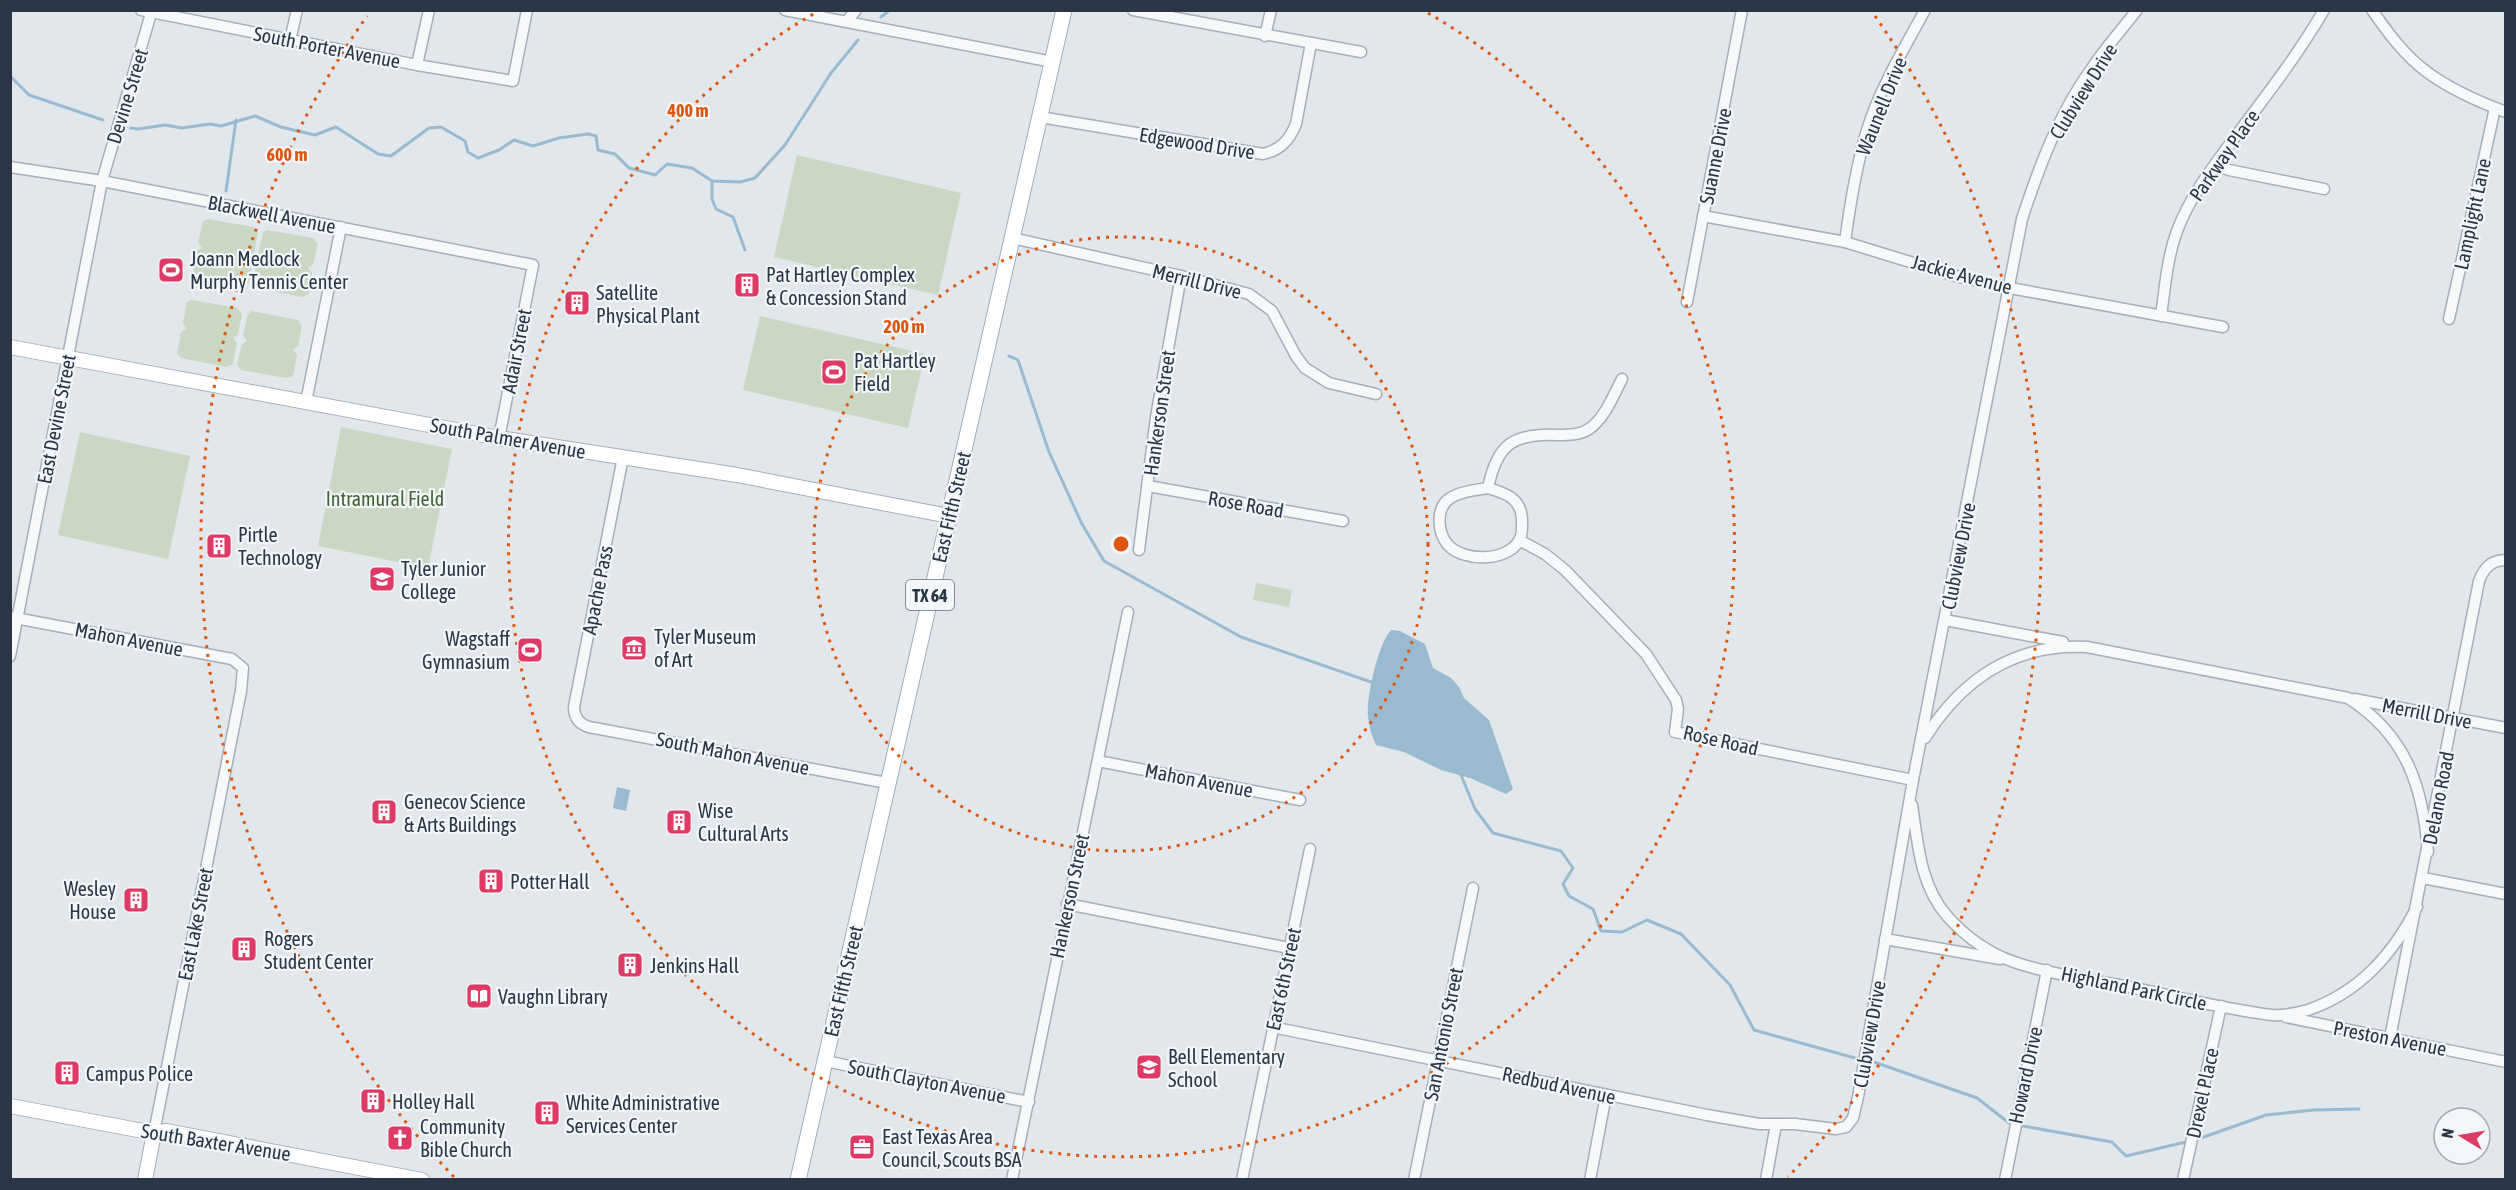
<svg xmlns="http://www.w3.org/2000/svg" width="2516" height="1190" font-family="'Asap Condensed',sans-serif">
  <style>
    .green { fill: #cad7c3 }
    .water { fill: #9abad0 }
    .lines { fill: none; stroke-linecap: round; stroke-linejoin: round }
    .stream { stroke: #9abad0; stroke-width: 3 }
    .street-casing { stroke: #a6aeb7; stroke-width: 13 }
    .secondary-casing { stroke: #a6aeb7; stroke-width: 16 }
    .primary-casing { stroke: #a0adb9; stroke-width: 17 }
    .street { stroke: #f6f8fa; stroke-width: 10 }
    .secondary { stroke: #fff; stroke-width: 14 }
    .primary { stroke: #fff; stroke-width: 15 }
    .ring { fill: none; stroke: #de570f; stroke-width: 3; stroke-dasharray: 3 6 }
    .labels { text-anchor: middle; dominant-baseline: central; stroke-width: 4.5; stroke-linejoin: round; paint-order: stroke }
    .shield { fill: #f3f6f9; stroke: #65707c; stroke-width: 1.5 }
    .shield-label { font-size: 18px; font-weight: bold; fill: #283646 }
    .street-label { font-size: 20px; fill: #283646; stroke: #f3f6f9 }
    .poi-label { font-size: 20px; fill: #283646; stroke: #f3f6f9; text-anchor: start }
    .park-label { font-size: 20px; fill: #426434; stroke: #f3f6f9 }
    .centre { fill: #de570f; stroke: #f3f6f9; stroke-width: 3 }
    .ring-label { font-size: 18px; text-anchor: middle; font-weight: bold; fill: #de570f; stroke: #f3f6f9; stroke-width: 4.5; stroke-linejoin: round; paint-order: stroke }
  </style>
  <rect width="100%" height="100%" fill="#e2e7ec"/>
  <!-- green -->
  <g class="green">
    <polygon points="797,155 961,193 938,295 774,257"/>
    <polygon points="208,219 253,227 258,233 254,253 248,257 252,262 249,283 242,286 196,277 193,273 197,251 202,248 198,243 203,221"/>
    <polygon points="267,230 313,238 318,244 313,264 308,268 312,273 309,294 302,297 256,288 253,284 257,262 262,259 258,254 263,232"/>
    <polygon points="192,300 237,308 242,314 238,334 233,338 237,343 233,364 226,367 181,358 177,353 181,332 186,329 183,323 187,302"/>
    <polygon points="252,311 298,320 302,326 298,346 293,350 297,355 293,376 286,378 241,370 237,365 242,344 247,341 243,335 248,314"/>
    <polygon points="760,316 925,354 908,428 743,390"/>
    <polygon points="341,427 452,449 428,568 318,546"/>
    <polygon points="80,432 190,456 168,559 58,535"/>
    <polygon points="1256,583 1292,590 1289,607 1253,600"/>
  </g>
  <!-- water -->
  <g class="water">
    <path d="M1391 630 1400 631 1425 644 1433 668 1451 678 1459 687 1464 698 1489 720 1513 789 1506 794 1470 778 1441 770 1404 752 1376 745C1372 736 1369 727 1368 717 1366 698 1378 644 1391 630Z"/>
    <polygon points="617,787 630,790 626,811 613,808"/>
  </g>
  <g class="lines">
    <!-- stream -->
    <g class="stream">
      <polyline points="881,17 890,10"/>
      <polyline points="10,76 29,95 103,120"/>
      <polyline points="131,128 138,129 165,125 182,128 210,124 221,126 255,116 281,127 315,135 336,127 378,154 391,156 429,128 441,127 465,141 468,152 478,158 499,150 514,140 533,146 559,138 588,134 596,136 598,150 615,154 629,168 655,175 667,164 692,168 712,181 740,182 755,178 785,145 831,73 858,40"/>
      <polyline points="712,181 712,199 716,209 733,217 745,250"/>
      <polyline points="226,191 236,120"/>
      <polyline points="1009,356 1018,360 1049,452 1082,524 1104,561 1241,637 1374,683"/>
      <polyline points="1461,775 1475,809 1493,833 1561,851 1573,868 1563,884 1569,896 1593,909 1601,931 1622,932 1647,920 1681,934 1730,985 1754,1030 1855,1058"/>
      <polyline points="1874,1062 1977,1098 2009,1123"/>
      <polyline points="2023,1126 2112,1142 2126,1156 2186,1142"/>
      <polyline points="2201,1138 2266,1115 2313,1110 2359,1109"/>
    </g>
    <defs>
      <g id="street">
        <polyline points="141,10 417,65 513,81 527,10"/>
        <polyline points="785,10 1053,62"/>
        <polyline points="1133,10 1361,52"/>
        <path d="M2372 10C2388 33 2405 56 2427 72 2450 89 2479 102 2506 112"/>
        <polyline points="846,22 856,10"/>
        <polyline points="1265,36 1271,10"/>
        <polyline points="290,40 297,10"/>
        <polyline points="417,65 429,10"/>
        <path d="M1040 117 1263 154C1280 150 1289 141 1296 124L1311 43"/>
        <polyline points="2215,165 2229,170 2324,189"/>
        <polyline points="10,167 102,181 533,265 499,438"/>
        <polyline points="1703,216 1845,242 1959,277 2010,288 2223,327"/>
        <polyline points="1012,238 1181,276 1249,294 1272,311 1296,356 1305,368 1329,383 1376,394"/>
        <path d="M1845 242C1850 204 1856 167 1867 130 1880 88 1904 49 1925 10"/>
        <polyline points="1687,302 1742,10"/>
        <path d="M2161 316C2165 288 2167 258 2177 231 2189 199 2209 172 2229 145 2262 101 2296 58 2324 10"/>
        <polyline points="2449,319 2495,108"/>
        <polyline points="306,402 341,227"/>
        <path d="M623 457 574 707C574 717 579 724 589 727L887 783"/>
        <polyline points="1148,486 1343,521"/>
        <path d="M1488 488C1505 493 1521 498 1522 519 1522 526 1523 535 1519 541 1506 562 1464 562 1448 545 1437 532 1435 506 1452 497 1462 491 1476 490 1488 488 1497 444 1513 433 1558 435 1568 435 1580 435 1589 429 1605 418 1613 396 1622 379"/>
        <polyline points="1519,540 1545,554 1565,570 1646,654 1676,700 1678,709 1675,732 1913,780"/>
        <polyline points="1139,550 1156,417 1181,276"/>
        <polyline points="10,617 232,659 243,668 241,691 154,1133"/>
        <polyline points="1945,620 2063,642"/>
        <polyline points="10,656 102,181 152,10"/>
        <polyline points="2354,699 2506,728"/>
        <path d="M1925 738C1962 679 2015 643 2087 647L2348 698C2406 735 2423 786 2428 852"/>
        <polyline points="1098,761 1300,800"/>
        <path d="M1912 805C1918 844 1920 885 1947 916 1965 936 1988 953 2014 962 2049 974 2088 979 2125 986 2174 996 2223 1009 2272 1015 2284 1016 2297 1013 2308 1010 2360 992 2393 954 2417 907"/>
        <polyline points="2423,878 2506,894"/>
        <polyline points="1067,904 1289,948"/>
        <polyline points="1885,939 2000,959"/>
        <polyline points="2286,1017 2506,1062"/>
        <path d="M1272 1027 1707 1115 1759 1124H1795L1836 1129 1846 1127 1853 1118 1858 1097 1913 780 2022 219C2040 164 2060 111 2094 65 2107 46 2123 28 2137 10"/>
        <path d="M2390 1038 2479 581C2484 568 2491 560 2506 560"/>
        <polyline points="825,1061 1029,1102"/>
        <polyline points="1012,1180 1128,612"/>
        <polyline points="1242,1180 1310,849"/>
        <polyline points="1414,1180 1473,888"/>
        <polyline points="1590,1180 1606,1095"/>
        <polyline points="1766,1180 1776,1124"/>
        <polyline points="2005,1180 2047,970"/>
        <polyline points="2183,1180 2221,1006"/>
      </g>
      <g id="secondary">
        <polyline points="10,347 499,438 737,475 949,516"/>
        <polyline points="10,1106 154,1133 166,1131 422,1180"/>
        <polyline points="145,1180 154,1133"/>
      </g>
      <polyline id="primary" points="798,1180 1064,10"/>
    </defs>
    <!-- street casing -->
    <use href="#street" class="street-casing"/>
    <!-- secondary casing -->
    <use href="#secondary" class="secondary-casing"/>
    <!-- primary casing -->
    <use href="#primary" class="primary-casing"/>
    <!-- street -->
    <use href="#street" class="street"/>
    <!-- secondary -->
    <use href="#secondary" class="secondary"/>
    <!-- primary -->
    <use href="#primary" class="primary"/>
  </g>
  <!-- distance rings -->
  <g class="ring">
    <circle cx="1121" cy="544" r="307"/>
    <path d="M1428 13A613 613 0 1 1 815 13"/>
    <path d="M454 1177A920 920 0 0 1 367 16M1875 16A920 920 0 0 1 1788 1177"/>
  </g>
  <!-- icons -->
  <defs>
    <symbol id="stadium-square" viewBox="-11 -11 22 22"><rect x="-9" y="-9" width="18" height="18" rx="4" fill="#dd3b65" stroke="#f3f6f9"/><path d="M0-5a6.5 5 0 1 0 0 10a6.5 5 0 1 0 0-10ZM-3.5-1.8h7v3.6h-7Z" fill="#fff"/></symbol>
    <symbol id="building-square" viewBox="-11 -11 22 22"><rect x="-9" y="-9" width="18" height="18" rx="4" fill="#dd3b65" stroke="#f3f6f9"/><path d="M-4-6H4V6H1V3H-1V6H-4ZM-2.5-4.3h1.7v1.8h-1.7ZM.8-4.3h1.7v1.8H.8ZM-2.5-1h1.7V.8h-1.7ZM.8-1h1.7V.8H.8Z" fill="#fff"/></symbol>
    <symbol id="university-square" viewBox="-11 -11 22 22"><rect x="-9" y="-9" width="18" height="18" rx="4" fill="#dd3b65" stroke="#f3f6f9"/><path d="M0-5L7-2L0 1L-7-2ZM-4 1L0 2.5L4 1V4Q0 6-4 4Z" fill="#fff"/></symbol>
    <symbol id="museum-square" viewBox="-11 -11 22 22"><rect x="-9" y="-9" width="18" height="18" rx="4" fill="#dd3b65" stroke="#f3f6f9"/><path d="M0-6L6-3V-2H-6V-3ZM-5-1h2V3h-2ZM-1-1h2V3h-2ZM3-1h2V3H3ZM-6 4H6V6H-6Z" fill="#fff"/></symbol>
    <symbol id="library-square" viewBox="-11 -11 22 22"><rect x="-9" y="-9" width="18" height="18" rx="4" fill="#dd3b65" stroke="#f3f6f9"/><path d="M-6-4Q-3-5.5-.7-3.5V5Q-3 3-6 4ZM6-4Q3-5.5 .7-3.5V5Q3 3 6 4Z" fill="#fff"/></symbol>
    <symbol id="school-square" viewBox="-11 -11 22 22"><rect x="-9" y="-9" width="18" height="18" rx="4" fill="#dd3b65" stroke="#f3f6f9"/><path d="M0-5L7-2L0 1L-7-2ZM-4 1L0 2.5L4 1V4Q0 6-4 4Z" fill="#fff"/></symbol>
    <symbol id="church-square" viewBox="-11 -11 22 22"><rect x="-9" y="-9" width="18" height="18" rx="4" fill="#dd3b65" stroke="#f3f6f9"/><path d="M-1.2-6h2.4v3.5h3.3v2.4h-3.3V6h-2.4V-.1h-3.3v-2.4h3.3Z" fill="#fff"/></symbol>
    <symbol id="office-square" viewBox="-11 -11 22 22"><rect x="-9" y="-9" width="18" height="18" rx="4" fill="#dd3b65" stroke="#f3f6f9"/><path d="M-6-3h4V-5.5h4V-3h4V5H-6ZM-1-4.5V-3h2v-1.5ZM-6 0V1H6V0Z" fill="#fff"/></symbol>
  </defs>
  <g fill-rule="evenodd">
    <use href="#stadium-square" x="156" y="255" width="30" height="30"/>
    <use href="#building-square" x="732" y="270" width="30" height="30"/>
    <use href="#building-square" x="562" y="288" width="30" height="30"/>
    <use href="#stadium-square" x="819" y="357" width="30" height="30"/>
    <use href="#building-square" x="204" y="531" width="30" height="30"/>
    <use href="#university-square" x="367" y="564" width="30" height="30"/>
    <use href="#museum-square" x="619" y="633" width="30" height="30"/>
    <use href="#stadium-square" x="515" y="635" width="30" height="30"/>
    <use href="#building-square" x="369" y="797" width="30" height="30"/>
    <use href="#building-square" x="664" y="807" width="30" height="30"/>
    <use href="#building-square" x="476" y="866" width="30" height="30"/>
    <use href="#building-square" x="121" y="885" width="30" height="30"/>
    <use href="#building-square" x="229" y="934" width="30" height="30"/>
    <use href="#building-square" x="615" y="950" width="30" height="30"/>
    <use href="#library-square" x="464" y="981" width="30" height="30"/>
    <use href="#school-square" x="1134" y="1052" width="30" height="30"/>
    <use href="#building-square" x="52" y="1058" width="30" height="30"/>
    <use href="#building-square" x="358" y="1086" width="30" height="30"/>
    <use href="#building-square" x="532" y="1098" width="30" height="30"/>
    <use href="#church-square" x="385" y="1123" width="30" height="30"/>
    <use href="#office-square" x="847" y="1132" width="30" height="30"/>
  </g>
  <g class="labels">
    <!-- shield labels -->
    <rect class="shield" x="906" y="580" width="48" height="30" rx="4.5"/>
    <g class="shield-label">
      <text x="930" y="595">TX 64</text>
    </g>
    <!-- street labels -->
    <g class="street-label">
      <text transform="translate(327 47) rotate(11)">South Porter Avenue</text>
      <text transform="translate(2083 91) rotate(-58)">Clubview Drive</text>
      <text transform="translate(127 96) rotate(-73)">Devine Street</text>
      <text transform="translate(1881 106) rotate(-68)">Waunell Drive</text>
      <text transform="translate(1197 143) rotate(9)">Edgewood Drive</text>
      <text transform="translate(2224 155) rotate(-55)">Parkway Place</text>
      <text transform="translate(1715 156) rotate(-79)">Suanne Drive</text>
      <text transform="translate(272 214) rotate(11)">Blackwell Avenue</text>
      <text transform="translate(2472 214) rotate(-78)">Lamplight Lane</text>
      <text transform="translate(1962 274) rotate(15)">Jackie Avenue</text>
      <text transform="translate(1197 281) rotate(14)">Merrill Drive</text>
      <text transform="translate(516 351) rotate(-79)">Adair Street</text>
      <text transform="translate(1159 413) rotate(-82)">Hankerson Street</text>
      <text transform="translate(56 419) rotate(-79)">East Devine Street</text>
      <text transform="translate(508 438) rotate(10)">South Palmer Avenue</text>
      <text transform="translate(1246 504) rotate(10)">Rose Road</text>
      <text transform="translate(951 507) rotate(-77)">East Fifth Street</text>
      <text transform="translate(1958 556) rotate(-79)">Clubview Drive</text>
      <text transform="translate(597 590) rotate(-79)">Apache Pass</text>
      <text transform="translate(129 639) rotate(11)">Mahon Avenue</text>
      <text transform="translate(2427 713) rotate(11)">Merrill Drive</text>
      <text transform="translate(1721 740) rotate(13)">Rose Road</text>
      <text transform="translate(733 753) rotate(11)">South Mahon Avenue</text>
      <text transform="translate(1199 780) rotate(11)">Mahon Avenue</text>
      <text transform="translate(2438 798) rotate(-79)">Delano Road</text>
      <text transform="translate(1069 896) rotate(-78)">Hankerson Street</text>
      <text transform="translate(195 924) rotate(-79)">East Lake Street</text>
      <text transform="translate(1283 979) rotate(-78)">East 6th Street</text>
      <text transform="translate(843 981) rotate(-77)">East Fifth Street</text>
      <text transform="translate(2134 988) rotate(12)">Highland Park Circle</text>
      <text transform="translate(1443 1034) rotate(-79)">San Antonio Street</text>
      <text transform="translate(1869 1034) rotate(-80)">Clubview Drive</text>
      <text transform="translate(2390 1038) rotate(11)">Preston Avenue</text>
      <text transform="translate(2025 1075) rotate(-78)">Howard Drive</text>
      <text transform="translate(927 1081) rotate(11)">South Clayton Avenue</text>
      <text transform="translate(1559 1085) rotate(12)">Redbud Avenue</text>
      <text transform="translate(2202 1093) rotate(-78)">Drexel Place</text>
      <text transform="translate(216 1142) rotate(9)">South Baxter Avenue</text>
    </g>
    <!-- poi labels -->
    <g class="poi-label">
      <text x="190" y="258">Joann Medlock<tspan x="190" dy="23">Murphy Tennis Center</tspan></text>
      <text x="766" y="274">Pat Hartley Complex<tspan x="766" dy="23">&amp; Concession Stand</tspan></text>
      <text x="596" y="292">Satellite<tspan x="596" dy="23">Physical Plant</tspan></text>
      <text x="854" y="360">Pat Hartley<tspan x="854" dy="23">Field</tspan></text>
      <text x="238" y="534">Pirtle<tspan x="238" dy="23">Technology</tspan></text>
      <text x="401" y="568">Tyler Junior<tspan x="401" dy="23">College</tspan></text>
      <text x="654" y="636">Tyler Museum<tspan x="654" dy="23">of Art</tspan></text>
      <text x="510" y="638" text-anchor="end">Wagstaff<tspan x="510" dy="23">Gymnasium</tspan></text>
      <text x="404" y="801">Genecov Science<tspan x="404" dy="23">&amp; Arts Buildings</tspan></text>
      <text x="698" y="810">Wise<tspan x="698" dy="23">Cultural Arts</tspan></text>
      <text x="510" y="881">Potter Hall</text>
      <text x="116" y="888" text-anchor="end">Wesley<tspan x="116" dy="23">House</tspan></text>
      <text x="264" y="938">Rogers<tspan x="264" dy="23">Student Center</tspan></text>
      <text x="650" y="965">Jenkins Hall</text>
      <text x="498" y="996">Vaughn Library</text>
      <text x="1168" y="1056">Bell Elementary<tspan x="1168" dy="23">School</tspan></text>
      <text x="86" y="1073">Campus Police</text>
      <text x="392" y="1101">Holley Hall</text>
      <text x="566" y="1102">White Administrative<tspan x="566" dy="23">Services Center</tspan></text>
      <text x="420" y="1126">Community<tspan x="420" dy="23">Bible Church</tspan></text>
      <text x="882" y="1136">East Texas Area<tspan x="882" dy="23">Council, Scouts BSA</tspan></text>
    </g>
    <!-- park labels -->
    <g class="park-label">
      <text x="385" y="498">Intramural Field</text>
    </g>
  </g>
  <circle cx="1121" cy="544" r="9" class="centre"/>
  <g class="ring-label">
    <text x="688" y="117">400 m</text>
    <text x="287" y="161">600 m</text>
    <text x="904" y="333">200 m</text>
  </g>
  <!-- border -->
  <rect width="2516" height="1190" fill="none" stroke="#283646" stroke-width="24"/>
  <!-- north arrow -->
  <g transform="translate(2462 1136) rotate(281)"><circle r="28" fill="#f3f6f9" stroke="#a2a9b1" stroke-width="1.5"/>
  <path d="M0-4.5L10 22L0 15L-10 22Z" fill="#dd3b65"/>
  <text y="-9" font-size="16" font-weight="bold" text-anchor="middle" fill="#283646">N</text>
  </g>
</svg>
